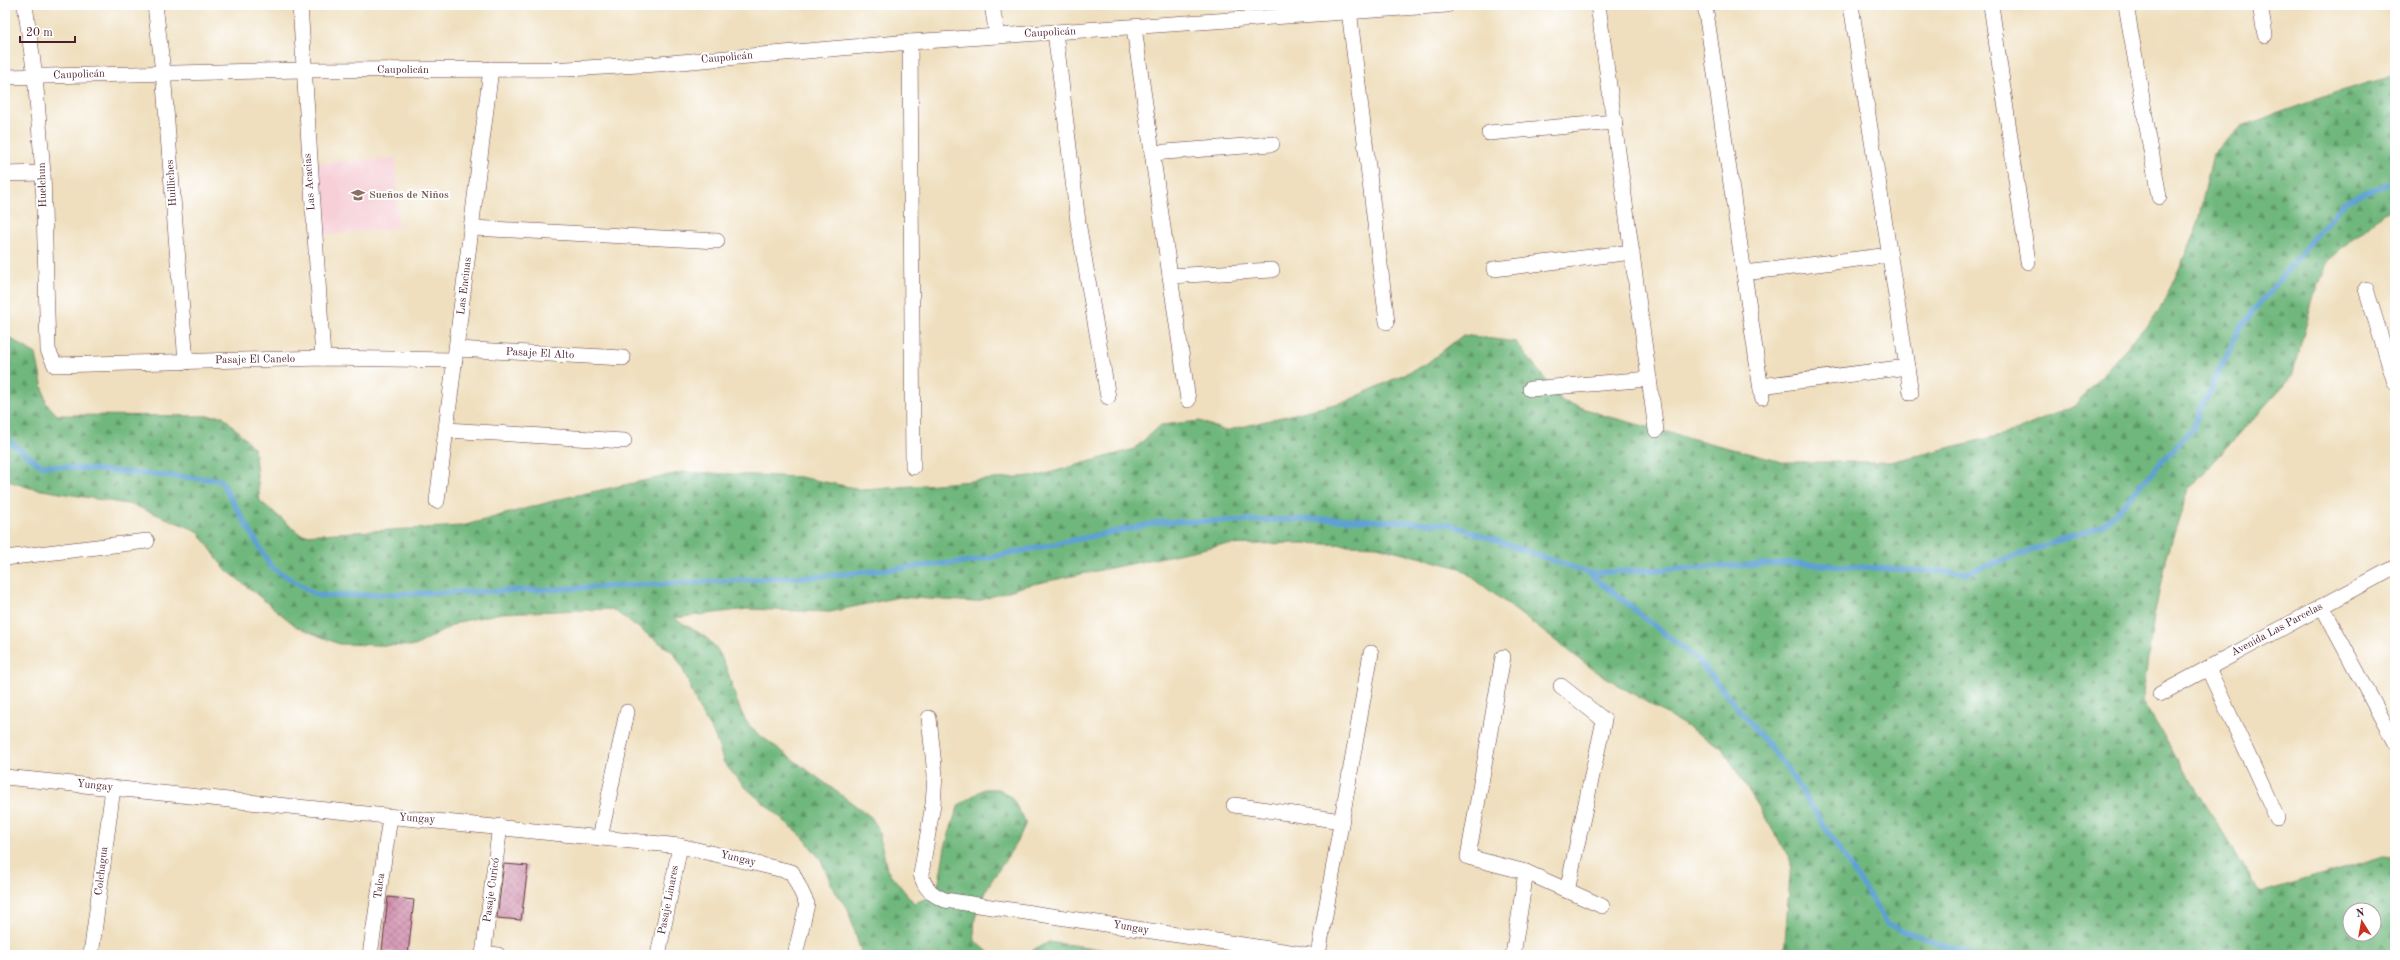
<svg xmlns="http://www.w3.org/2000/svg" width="2400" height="960" font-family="'Old Standard TT',serif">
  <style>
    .built { fill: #f6cfd7 }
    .forest { fill: url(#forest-firs); stroke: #5d6b54; fill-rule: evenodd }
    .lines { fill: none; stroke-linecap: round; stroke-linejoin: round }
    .stream { stroke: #5fa1d3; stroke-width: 5.5 }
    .building { fill: url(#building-cross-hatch) }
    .street-casing { stroke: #633c41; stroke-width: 16 }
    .street { stroke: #fff; stroke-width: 15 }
    .labels { text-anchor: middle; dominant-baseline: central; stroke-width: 4; stroke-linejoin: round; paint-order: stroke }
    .street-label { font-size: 11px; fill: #4a1f2b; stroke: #fff }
    .education-label { font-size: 11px; font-weight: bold; fill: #785e54; stroke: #fff; text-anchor: start }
  </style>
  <defs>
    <pattern id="forest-firs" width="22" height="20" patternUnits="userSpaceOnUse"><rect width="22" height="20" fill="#70b77d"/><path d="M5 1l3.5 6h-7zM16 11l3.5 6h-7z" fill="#5e9467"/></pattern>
    <pattern id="building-cross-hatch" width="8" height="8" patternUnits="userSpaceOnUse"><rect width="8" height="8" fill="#d18fad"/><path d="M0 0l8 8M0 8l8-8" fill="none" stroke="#ac748d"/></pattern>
  </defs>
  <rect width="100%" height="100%" fill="#fff"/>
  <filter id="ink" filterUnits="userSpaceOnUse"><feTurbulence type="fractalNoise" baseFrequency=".025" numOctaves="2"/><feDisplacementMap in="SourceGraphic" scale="8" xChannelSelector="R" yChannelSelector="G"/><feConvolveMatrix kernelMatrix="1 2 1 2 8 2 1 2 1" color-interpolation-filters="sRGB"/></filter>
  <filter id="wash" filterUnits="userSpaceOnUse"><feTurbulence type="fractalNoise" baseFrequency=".012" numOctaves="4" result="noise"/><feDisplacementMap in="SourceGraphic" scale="16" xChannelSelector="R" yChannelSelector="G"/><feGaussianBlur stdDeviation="0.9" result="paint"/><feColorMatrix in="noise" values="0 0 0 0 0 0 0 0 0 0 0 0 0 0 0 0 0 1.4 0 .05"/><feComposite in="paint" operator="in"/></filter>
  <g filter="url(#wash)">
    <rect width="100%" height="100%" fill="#efdfbe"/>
    <!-- built -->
    <polygon class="built" points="396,158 398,228 319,235 317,163"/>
    <!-- forest -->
    <g class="forest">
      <path d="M2395 75V210L2384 212 2329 260 2314 296 2292 376 2188 490 2165 562 2154 616 2142 701 2260 893 2383 856 2395 857V955H1784L1791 862 1761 810 1722 748 1594 670 1460 568 1377 546 1300 543 1221 545 1024 586 975 602 899 597 830 612 747 609 674 618C690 629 710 635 720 654 734 680 733 707 753 730L871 817 878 828 887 870 914 903 928 898 939 882 945 847 954 818 959 805 971 797 984 789H999L1011 797 1026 822C1011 864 968 894 975 941L992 955H862L848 910 833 888 821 860 803 837 744 786 724 763 715 736 700 711 682 667 674 653 612 609 501 613 459 622 415 646 339 644 297 627 224 568 198 531 133 505 30 488 5 480V335L36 354 46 403 57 415 223 416 254 448 260 501 301 535 462 526 564 498 684 472 800 477 865 490 1042 475 1134 449 1161 425 1200 421 1225 431 1347 401 1426 364 1463 335 1516 342 1562 401 1606 416 1782 462H1891L2013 432 2075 405 2161 309 2195 233 2213 154 2242 126 2338 92ZM2350 910H2374V934H2350Z"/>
      <path d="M1049 942C1073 946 1096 946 1119 955H1024Z"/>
    </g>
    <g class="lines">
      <!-- stream -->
      <g class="stream">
        <polyline points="5,438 40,465 220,480 271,567 318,596 537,590 824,576 973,561 1161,522 1339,519 1449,524 1589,573 1700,662 1786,767 1888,925 1972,955"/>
        <polyline points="1589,573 1787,563 1966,573 2104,525 2191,430 2241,326 2344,202 2395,181"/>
      </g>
    </g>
    <g id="blocks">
      <!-- building -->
      <g class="building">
        <polygon points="504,864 528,866 521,920 497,918"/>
        <polygon points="388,897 414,900 408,954 382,951"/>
      </g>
    </g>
  </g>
  <g filter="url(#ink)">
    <use href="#blocks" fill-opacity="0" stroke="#633c41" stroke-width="1"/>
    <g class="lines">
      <defs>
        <g id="street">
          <polyline points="25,5 35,76 43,173 48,350 55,365 323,358 455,360"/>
          <polyline points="155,5 163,72 186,362"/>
          <polyline points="300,5 323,358"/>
          <polyline points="992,5 997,36"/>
          <polyline points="1598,5 1656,430"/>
          <polyline points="1705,5 1762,397"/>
          <polyline points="1851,5 1911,393"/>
          <polyline points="1991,5 2028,262"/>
          <polyline points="2126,5 2159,197"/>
          <polyline points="2260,5 2265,35"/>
          <polyline points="1349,10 1387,322"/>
          <polyline points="1134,28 1188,400"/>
          <polyline points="1055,32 1078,222 1108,397"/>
          <polyline points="910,42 913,467"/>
          <polyline points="5,77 302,70 567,69 658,64 910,42 1447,5"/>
          <polyline points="1489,133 1615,122"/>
          <polyline points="1152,153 1272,144"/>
          <polyline points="5,174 43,173"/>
          <polyline points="473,228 717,241"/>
          <polyline points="1494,269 1632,252"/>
          <polyline points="1744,273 1890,255"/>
          <polyline points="1170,276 1272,270"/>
          <polyline points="2366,289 2395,383"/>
          <polyline points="457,349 623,358"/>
          <polyline points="1761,386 1907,367"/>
          <polyline points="1530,389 1649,379"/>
          <polyline points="447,430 624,441"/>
          <polyline points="437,501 491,69"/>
          <polyline points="5,558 147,541"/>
          <polyline points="2322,606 2395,743"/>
          <polyline points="1503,657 1468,857 1526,872 1513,955"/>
          <polyline points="2208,668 2277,818"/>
          <polyline points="1561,686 1604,720 1567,891"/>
          <polyline points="2160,694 2395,567"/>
          <path d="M929 718 935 775 933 804 921 874C924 888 932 895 945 900L1310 955"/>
          <polyline points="5,777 680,846 792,872 807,904 795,955"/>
          <polyline points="1234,805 1341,821"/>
          <polyline points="600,838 627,712"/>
          <polyline points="1526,872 1602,906"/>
          <polyline points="483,953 498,955"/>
          <polyline points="91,955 113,788"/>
          <polyline points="370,955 390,817"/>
          <polyline points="483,955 500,826"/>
          <polyline points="658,955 680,846"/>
          <polyline points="1318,955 1371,653"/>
        </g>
      </defs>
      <!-- street casing -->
      <use href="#street" class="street-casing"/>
      <!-- street -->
      <use href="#street" class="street"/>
    </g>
  </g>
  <!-- icons -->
  <defs>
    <symbol id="school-bare" viewBox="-9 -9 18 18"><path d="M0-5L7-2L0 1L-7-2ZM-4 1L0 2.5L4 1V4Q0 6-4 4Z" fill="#8d6e63" stroke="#fff" stroke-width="2.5" paint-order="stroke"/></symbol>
  </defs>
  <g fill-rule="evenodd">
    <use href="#school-bare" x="348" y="185" width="20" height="20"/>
  </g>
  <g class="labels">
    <!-- street labels -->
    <g class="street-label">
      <text transform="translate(1050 33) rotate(-3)">Caupolicán</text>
      <text transform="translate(727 58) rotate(-5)">Caupolicán</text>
      <text x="403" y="70">Caupolicán</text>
      <text transform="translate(79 75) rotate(-2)">Caupolicán</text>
      <text transform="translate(310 182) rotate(-94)">Las Acacias</text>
      <text transform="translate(172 183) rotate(-94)">Huilliches</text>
      <text transform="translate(43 185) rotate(-92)">Huelchun</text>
      <text transform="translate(465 286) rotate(-83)">Las Encinas</text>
      <text transform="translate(540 354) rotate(3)">Pasaje El Alto</text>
      <text transform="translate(255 360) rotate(-1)">Pasaje El Canelo</text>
      <text transform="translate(2277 630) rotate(-28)">Avenida Las Parcelas</text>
      <text transform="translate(95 786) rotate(6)">Yungay</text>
      <text transform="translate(417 819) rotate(4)">Yungay</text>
      <text transform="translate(738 859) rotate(13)">Yungay</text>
      <text transform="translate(102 871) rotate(-83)">Colchagua</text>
      <text transform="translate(380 886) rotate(-82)">Talca</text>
      <text transform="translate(492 890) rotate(-82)">Pasaje Curicó</text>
      <text transform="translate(669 900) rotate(-79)">Pasaje Linares</text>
      <text transform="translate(1131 928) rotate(9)">Yungay</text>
    </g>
    <!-- education labels -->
    <g class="education-label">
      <text x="369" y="195">Sueños de Niños</text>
    </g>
  </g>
  <!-- margin -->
  <rect width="2400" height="960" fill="none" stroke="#fff" stroke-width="20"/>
  <!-- north arrow -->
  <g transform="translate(2362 922) rotate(349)"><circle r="19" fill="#ffffff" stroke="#b7a5aa"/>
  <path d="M0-3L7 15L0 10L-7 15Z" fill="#c8321e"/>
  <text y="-6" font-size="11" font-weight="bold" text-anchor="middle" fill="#4a1f2b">N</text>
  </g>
  <!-- scale -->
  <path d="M20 36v6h55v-6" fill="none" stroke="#4a1f2b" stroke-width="2"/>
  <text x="26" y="36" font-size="12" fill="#4a1f2b" stroke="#ffffff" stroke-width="3" paint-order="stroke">20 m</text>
</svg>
